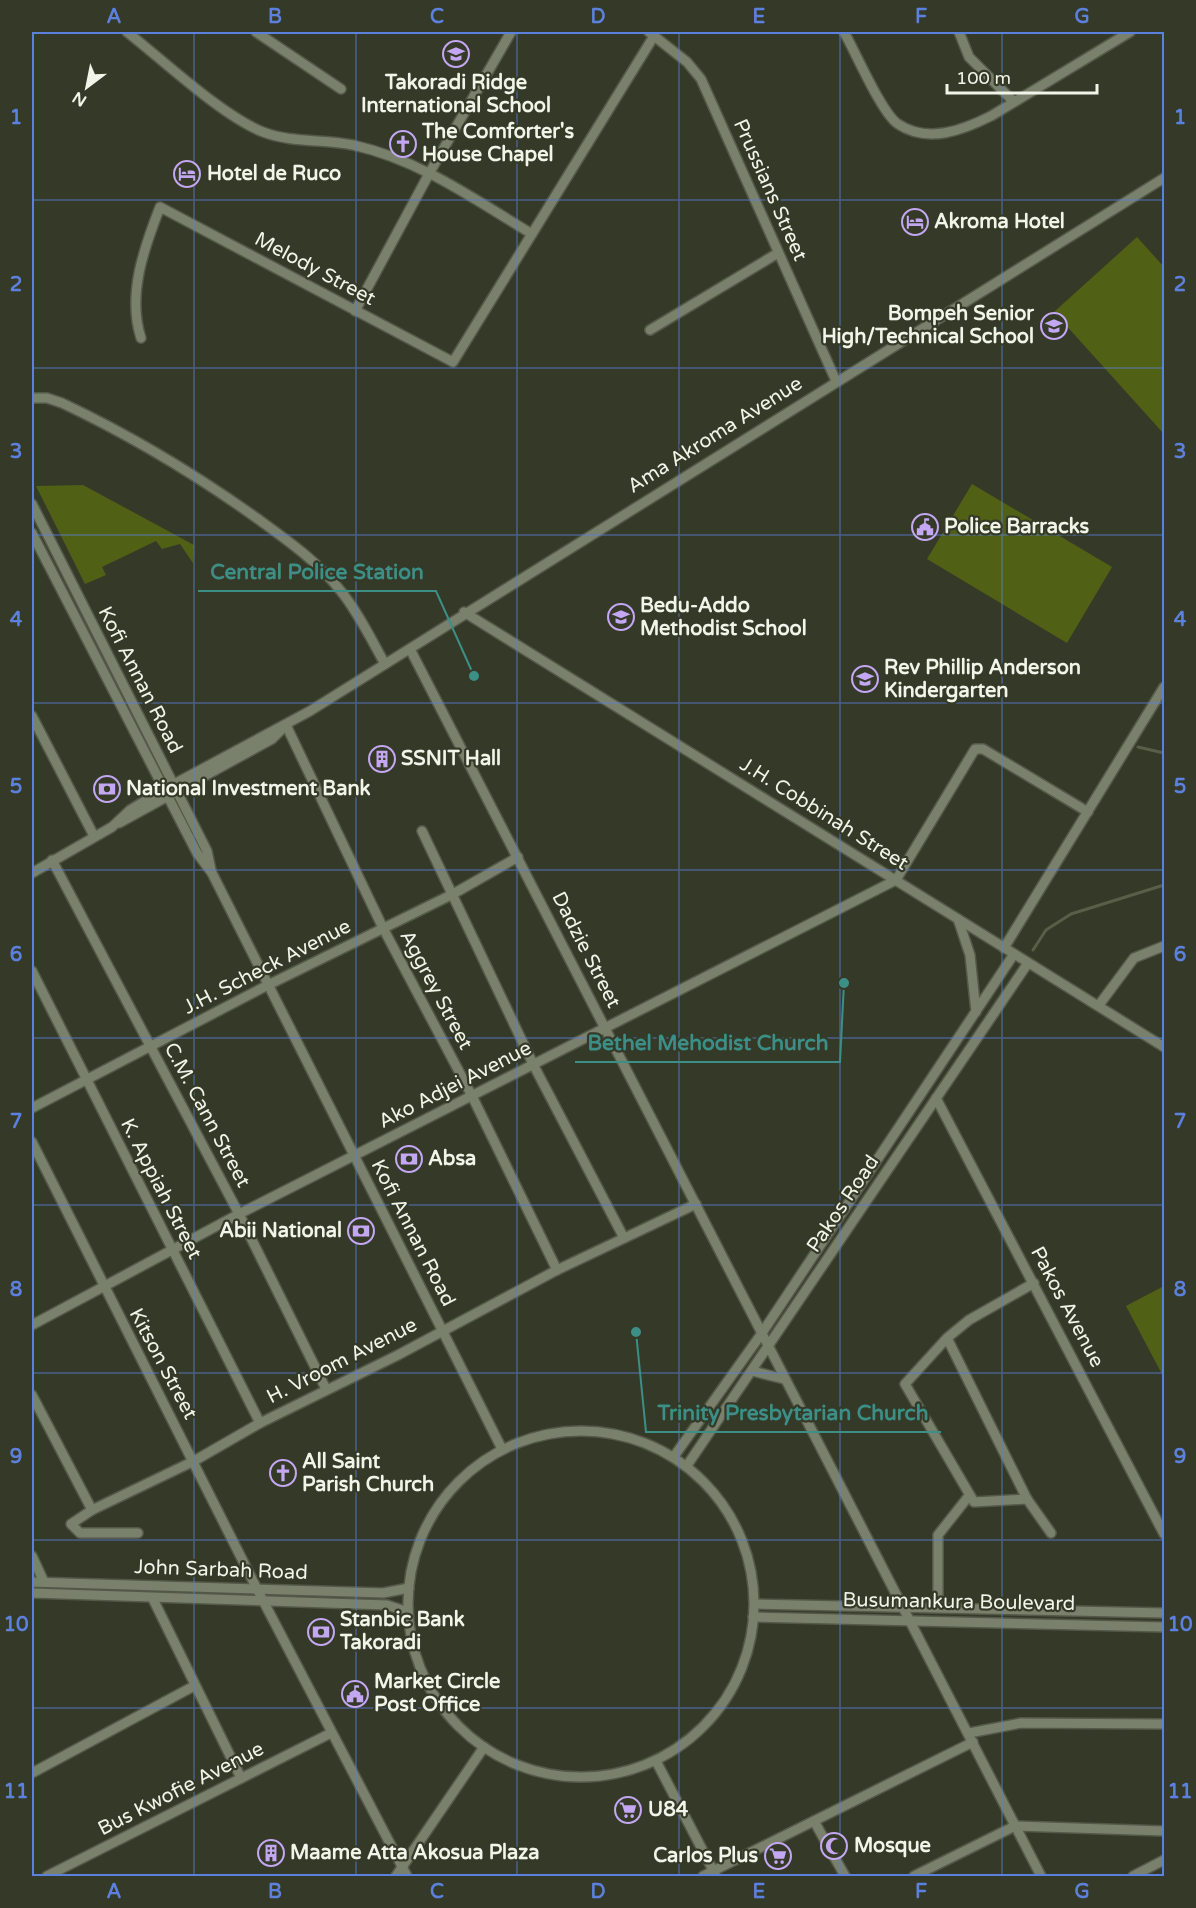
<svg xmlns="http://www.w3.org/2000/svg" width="1196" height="1908" font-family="'Varela Round',sans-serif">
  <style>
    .green { fill: #506015 }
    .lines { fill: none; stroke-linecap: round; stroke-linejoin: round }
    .stream { stroke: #585e47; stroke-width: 3 }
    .minor-casing { stroke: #535848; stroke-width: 12 }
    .minor { stroke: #79806b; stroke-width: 9 }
    .grid { fill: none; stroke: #5c80dd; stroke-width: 1.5; stroke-opacity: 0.55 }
    .labels { text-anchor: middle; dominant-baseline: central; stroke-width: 4.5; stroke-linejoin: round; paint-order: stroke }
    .poi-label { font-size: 20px; font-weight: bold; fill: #f0f4e9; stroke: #353a28; text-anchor: start }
    .street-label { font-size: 20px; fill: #f0f4e9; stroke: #353a28 }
    .leader { fill: none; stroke: #3c8f87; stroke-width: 2 }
    .callout-dot { fill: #3c8f87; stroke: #353a28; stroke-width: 2 }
    .callout-label { font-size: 21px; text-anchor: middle; font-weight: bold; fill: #3c8f87; stroke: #353a28; stroke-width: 4.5; stroke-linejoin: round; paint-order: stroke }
    .neatline { fill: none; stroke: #5c80dd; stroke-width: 2 }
    .grid-label { font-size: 20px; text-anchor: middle; font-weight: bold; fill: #5c80dd }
  </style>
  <rect width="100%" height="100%" fill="#353a28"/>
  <!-- green -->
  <g class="green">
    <polygon points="1137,237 1164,267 1164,434 1054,312"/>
    <polygon points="972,484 1112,567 1067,643 927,559"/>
    <polygon points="83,485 194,545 193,563 180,544 162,549 156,541 102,567 106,575 85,584 36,486"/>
    <polygon points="1164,1286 1164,1378 1126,1306"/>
  </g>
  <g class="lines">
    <!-- stream -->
    <g class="stream">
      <polyline points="1138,747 1164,753"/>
      <polyline points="1033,950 1046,930 1071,914 1164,885"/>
    </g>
    <defs>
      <g id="minor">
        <path d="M127 32C163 60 222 116 263 132 291 143 323 139 353 145 420 160 474 199 532 234"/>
        <polyline points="256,32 341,89"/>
        <polyline points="649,32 687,62 701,79 836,381"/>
        <path d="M844 32C855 51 882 114 898 124 928 144 963 130 991 116L1130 32"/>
        <polyline points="959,32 969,57 1013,101"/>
        <polyline points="355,311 430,172 511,32"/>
        <polyline points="650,330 778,253"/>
        <path d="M141 338C127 295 144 248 160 207L453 362 654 36"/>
        <path d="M32 398H47L62 403C132 436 195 474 258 519 287 540 317 561 340 590 358 612 371 639 385 664"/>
        <polyline points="32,504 207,851 211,870"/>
        <polyline points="32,533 197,853 212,873 502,1449"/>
        <polyline points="464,612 1164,1047"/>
        <polyline points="410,649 1041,1876"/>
        <polyline points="32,716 94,836"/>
        <polyline points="286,725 383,928 472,1096 557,1270"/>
        <polyline points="119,823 272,739 283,728"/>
        <polyline points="422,831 534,1066 624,1238"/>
        <polyline points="52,860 239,1214 326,1389"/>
        <polyline points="32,873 112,827 130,810 163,790 310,711 1164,178"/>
        <polyline points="958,919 970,955 976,1012"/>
        <polyline points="1004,948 1164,687"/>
        <polyline points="32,971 260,1423"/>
        <polyline points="1099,1005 1134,958 1164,946"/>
        <polyline points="936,1098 1164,1534"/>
        <polyline points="32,1108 268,985 453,894 518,857"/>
        <polyline points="32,1142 257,1589 407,1876"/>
        <polyline points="32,1325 239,1214 896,880 975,749 983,749 1088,812"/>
        <polyline points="947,1338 1027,1499 974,1502 905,1384 947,1338 969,1320 1034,1283"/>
        <polyline points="752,1371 784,1379"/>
        <polyline points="32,1395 92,1510"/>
        <circle cx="581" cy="1604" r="173"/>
        <polyline points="675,1455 762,1333 1014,954"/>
        <polyline points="688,1464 1028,963"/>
        <polyline points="1027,1499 1051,1533"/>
        <polyline points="138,1533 80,1533 71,1524 92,1510 194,1461 260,1423 398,1355 557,1270 696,1204"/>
        <polyline points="32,1556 44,1582"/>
        <polyline points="32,1582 383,1593 409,1588"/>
        <polyline points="32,1593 387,1605 408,1612"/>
        <polyline points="153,1599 241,1778"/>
        <polyline points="755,1604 1164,1613"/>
        <polyline points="938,1606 938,1535 968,1497"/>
        <polyline points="753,1617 1164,1627"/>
        <polyline points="969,1733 1021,1723 1164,1724"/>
        <polyline points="656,1761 716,1876"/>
        <polyline points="32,1773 194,1686"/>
        <polyline points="814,1821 845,1876"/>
        <polyline points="47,1876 331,1733"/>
        <polyline points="396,1876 484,1747"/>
        <polyline points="703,1876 973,1742"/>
        <polyline points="914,1876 1015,1826 1164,1831"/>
        <polyline points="1133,1876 1164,1860"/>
      </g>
    </defs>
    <!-- minor casing -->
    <use href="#minor" class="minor-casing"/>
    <!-- minor -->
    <use href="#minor" class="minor"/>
  </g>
  <!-- grid -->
  <path class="grid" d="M194 32V1876M356 32V1876M517 32V1876M679 32V1876M840 32V1876M1002 32V1876M32 200H1164M32 368H1164M32 535H1164M32 703H1164M32 870H1164M32 1038H1164M32 1205H1164M32 1373H1164M32 1540H1164M32 1708H1164"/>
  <!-- icons -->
  <defs>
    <symbol id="school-ring" viewBox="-11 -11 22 22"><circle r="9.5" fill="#353a28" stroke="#c3a7f2" stroke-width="1.5"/><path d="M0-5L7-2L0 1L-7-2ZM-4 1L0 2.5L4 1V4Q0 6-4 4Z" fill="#c3a7f2"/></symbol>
    <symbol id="church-ring" viewBox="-11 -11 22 22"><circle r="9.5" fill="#353a28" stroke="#c3a7f2" stroke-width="1.5"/><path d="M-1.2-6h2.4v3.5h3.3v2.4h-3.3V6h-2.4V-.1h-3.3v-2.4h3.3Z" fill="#c3a7f2"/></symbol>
    <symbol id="hotel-ring" viewBox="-11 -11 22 22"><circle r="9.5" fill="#353a28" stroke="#c3a7f2" stroke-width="1.5"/><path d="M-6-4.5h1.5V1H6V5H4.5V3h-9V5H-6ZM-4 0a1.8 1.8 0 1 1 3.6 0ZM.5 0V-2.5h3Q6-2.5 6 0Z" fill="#c3a7f2"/></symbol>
    <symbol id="civic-ring" viewBox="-11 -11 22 22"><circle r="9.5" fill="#353a28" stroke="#c3a7f2" stroke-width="1.5"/><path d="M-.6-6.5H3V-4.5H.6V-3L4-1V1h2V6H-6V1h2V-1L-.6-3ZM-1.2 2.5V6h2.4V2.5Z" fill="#c3a7f2"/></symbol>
    <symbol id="building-ring" viewBox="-11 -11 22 22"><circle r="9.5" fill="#353a28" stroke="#c3a7f2" stroke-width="1.5"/><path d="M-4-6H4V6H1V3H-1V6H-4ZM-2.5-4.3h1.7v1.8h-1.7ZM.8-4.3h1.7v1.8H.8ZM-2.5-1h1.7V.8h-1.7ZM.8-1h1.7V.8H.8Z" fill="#c3a7f2"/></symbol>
    <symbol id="bank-ring" viewBox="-11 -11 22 22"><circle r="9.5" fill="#353a28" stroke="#c3a7f2" stroke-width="1.5"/><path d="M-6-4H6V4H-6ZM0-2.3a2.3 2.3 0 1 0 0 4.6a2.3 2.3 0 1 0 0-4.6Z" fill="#c3a7f2"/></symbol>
    <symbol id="supermarket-ring" viewBox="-11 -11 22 22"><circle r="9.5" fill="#353a28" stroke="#c3a7f2" stroke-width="1.5"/><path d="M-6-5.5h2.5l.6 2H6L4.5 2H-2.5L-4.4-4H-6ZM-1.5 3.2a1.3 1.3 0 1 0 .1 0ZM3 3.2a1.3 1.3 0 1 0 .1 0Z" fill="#c3a7f2"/></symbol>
    <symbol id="mosque-ring" viewBox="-11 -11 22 22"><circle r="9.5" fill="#353a28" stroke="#c3a7f2" stroke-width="1.5"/><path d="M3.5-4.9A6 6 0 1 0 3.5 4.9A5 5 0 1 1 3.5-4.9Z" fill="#c3a7f2"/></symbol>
  </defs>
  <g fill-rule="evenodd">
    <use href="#school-ring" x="441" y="39" width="30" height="30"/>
    <use href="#church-ring" x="388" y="129" width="30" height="30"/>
    <use href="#hotel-ring" x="172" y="159" width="30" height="30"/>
    <use href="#hotel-ring" x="900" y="207" width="30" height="30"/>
    <use href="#school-ring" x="1039" y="311" width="30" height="30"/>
    <use href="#civic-ring" x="910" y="512" width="30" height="30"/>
    <use href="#school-ring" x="606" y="602" width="30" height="30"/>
    <use href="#school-ring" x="850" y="664" width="30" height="30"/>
    <use href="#building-ring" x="367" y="744" width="30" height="30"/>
    <use href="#bank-ring" x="92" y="774" width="30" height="30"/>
    <use href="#bank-ring" x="394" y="1144" width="30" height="30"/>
    <use href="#bank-ring" x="346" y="1216" width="30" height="30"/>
    <use href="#church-ring" x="268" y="1458" width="30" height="30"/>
    <use href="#bank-ring" x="306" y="1617" width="30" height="30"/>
    <use href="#civic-ring" x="340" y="1679" width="30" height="30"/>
    <use href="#supermarket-ring" x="613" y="1795" width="30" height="30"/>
    <use href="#mosque-ring" x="819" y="1831" width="30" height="30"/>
    <use href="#building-ring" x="256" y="1838" width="30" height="30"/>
    <use href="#supermarket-ring" x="763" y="1841" width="30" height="30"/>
  </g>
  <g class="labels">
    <!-- poi labels -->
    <g class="poi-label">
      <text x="456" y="83" text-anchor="middle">Takoradi Ridge<tspan x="456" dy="23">International School</tspan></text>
      <text x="422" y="132">The Comforter's<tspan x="422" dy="23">House Chapel</tspan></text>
      <text x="207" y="174">Hotel de Ruco</text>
      <text x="934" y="222">Akroma Hotel</text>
      <text x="1034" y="314" text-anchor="end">Bompeh Senior<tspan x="1034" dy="23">High/Technical School</tspan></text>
      <text x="944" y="527">Police Barracks</text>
      <text x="640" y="606">Bedu-Addo<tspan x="640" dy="23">Methodist School</tspan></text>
      <text x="884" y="668">Rev Phillip Anderson<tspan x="884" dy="23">Kindergarten</tspan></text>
      <text x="401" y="759">SSNIT Hall</text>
      <text x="126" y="789">National Investment Bank</text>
      <text x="428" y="1159">Absa</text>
      <text x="342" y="1231" text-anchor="end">Abii National</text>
      <text x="302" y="1462">All Saint<tspan x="302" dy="23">Parish Church</tspan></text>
      <text x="340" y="1620">Stanbic Bank<tspan x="340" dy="23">Takoradi</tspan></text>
      <text x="374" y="1682">Market Circle<tspan x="374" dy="23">Post Office</tspan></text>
      <text x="648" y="1810">U84</text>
      <text x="854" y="1846">Mosque</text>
      <text x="290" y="1853">Maame Atta Akosua Plaza</text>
      <text x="758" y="1856" text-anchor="end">Carlos Plus</text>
    </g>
    <!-- street labels -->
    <g class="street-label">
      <text transform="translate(770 190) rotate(66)">Prussians Street</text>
      <text transform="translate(315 269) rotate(28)">Melody Street</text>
      <text transform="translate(715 435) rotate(-32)">Ama Akroma Avenue</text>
      <text transform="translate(140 680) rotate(63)">Kofi Annan Road</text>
      <text transform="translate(824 814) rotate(32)">J.H. Cobbinah Street</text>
      <text transform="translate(586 950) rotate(63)">Dadzie Street</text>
      <text transform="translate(267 967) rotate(-27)">J.H. Scheck Avenue</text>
      <text transform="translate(436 990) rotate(62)">Aggrey Street</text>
      <text transform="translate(455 1085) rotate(-27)">Ako Adjei Avenue</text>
      <text transform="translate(207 1115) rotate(62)">C.M. Cann Street</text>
      <text transform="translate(161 1189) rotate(63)">K. Appiah Street</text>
      <text transform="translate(843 1204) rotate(-56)">Pakos Road</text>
      <text transform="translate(413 1233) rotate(63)">Kofi Annan Road</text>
      <text transform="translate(1067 1307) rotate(62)">Pakos Avenue</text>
      <text transform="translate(342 1361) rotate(-27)">H. Vroom Avenue</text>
      <text transform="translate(163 1364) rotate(62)">Kitson Street</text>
      <text transform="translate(221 1570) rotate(2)">John Sarbah Road</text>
      <text transform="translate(959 1602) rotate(1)">Busumankura Boulevard</text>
      <text transform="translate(181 1789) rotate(-27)">Bus Kwofie Avenue</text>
    </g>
  </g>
  <!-- callouts -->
  <path class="leader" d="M474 676L436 591H198M844 983L840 1062H575M636 1332L646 1432H941"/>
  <g class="callout-dot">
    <circle cx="474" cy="676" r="6"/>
    <circle cx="844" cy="983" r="6"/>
    <circle cx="636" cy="1332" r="6"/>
  </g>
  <g class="callout-label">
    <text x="317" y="579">Central Police Station</text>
    <text x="708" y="1050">Bethel Mehodist Church</text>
    <text x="793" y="1420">Trinity Presbytarian Church</text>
  </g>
  <!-- border -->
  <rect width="1196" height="1908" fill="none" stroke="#353a28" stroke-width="66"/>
  <!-- north arrow -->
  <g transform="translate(87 87) rotate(212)" stroke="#353a28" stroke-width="4.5" paint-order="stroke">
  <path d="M0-4.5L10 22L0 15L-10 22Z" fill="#f0f4e9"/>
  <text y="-9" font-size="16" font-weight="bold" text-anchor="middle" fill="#f0f4e9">N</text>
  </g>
  <!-- scale -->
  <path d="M947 84v9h150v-9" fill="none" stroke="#f0f4e9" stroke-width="3"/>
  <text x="956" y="84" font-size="18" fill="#f0f4e9" stroke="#353a28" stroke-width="4.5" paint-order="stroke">100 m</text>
  <rect x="33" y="33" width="1130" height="1842" class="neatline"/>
  <g class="grid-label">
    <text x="114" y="23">A</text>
    <text x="275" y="23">B</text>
    <text x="437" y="23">C</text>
    <text x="598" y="23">D</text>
    <text x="759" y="23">E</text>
    <text x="921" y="23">F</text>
    <text x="1082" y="23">G</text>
    <text x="16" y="124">1</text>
    <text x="1180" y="124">1</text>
    <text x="16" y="291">2</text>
    <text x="1180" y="291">2</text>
    <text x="16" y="458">3</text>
    <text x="1180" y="458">3</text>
    <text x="16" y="626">4</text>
    <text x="1180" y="626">4</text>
    <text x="16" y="793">5</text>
    <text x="1180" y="793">5</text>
    <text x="16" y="961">6</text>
    <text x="1180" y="961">6</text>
    <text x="16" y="1128">7</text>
    <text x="1180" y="1128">7</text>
    <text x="16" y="1296">8</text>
    <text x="1180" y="1296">8</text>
    <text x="16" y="1463">9</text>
    <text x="1180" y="1463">9</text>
    <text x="16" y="1631">10</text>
    <text x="1180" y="1631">10</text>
    <text x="16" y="1798">11</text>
    <text x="1180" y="1798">11</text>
    <text x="114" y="1898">A</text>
    <text x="275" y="1898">B</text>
    <text x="437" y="1898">C</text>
    <text x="598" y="1898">D</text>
    <text x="759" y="1898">E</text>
    <text x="921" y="1898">F</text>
    <text x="1082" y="1898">G</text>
  </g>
</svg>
